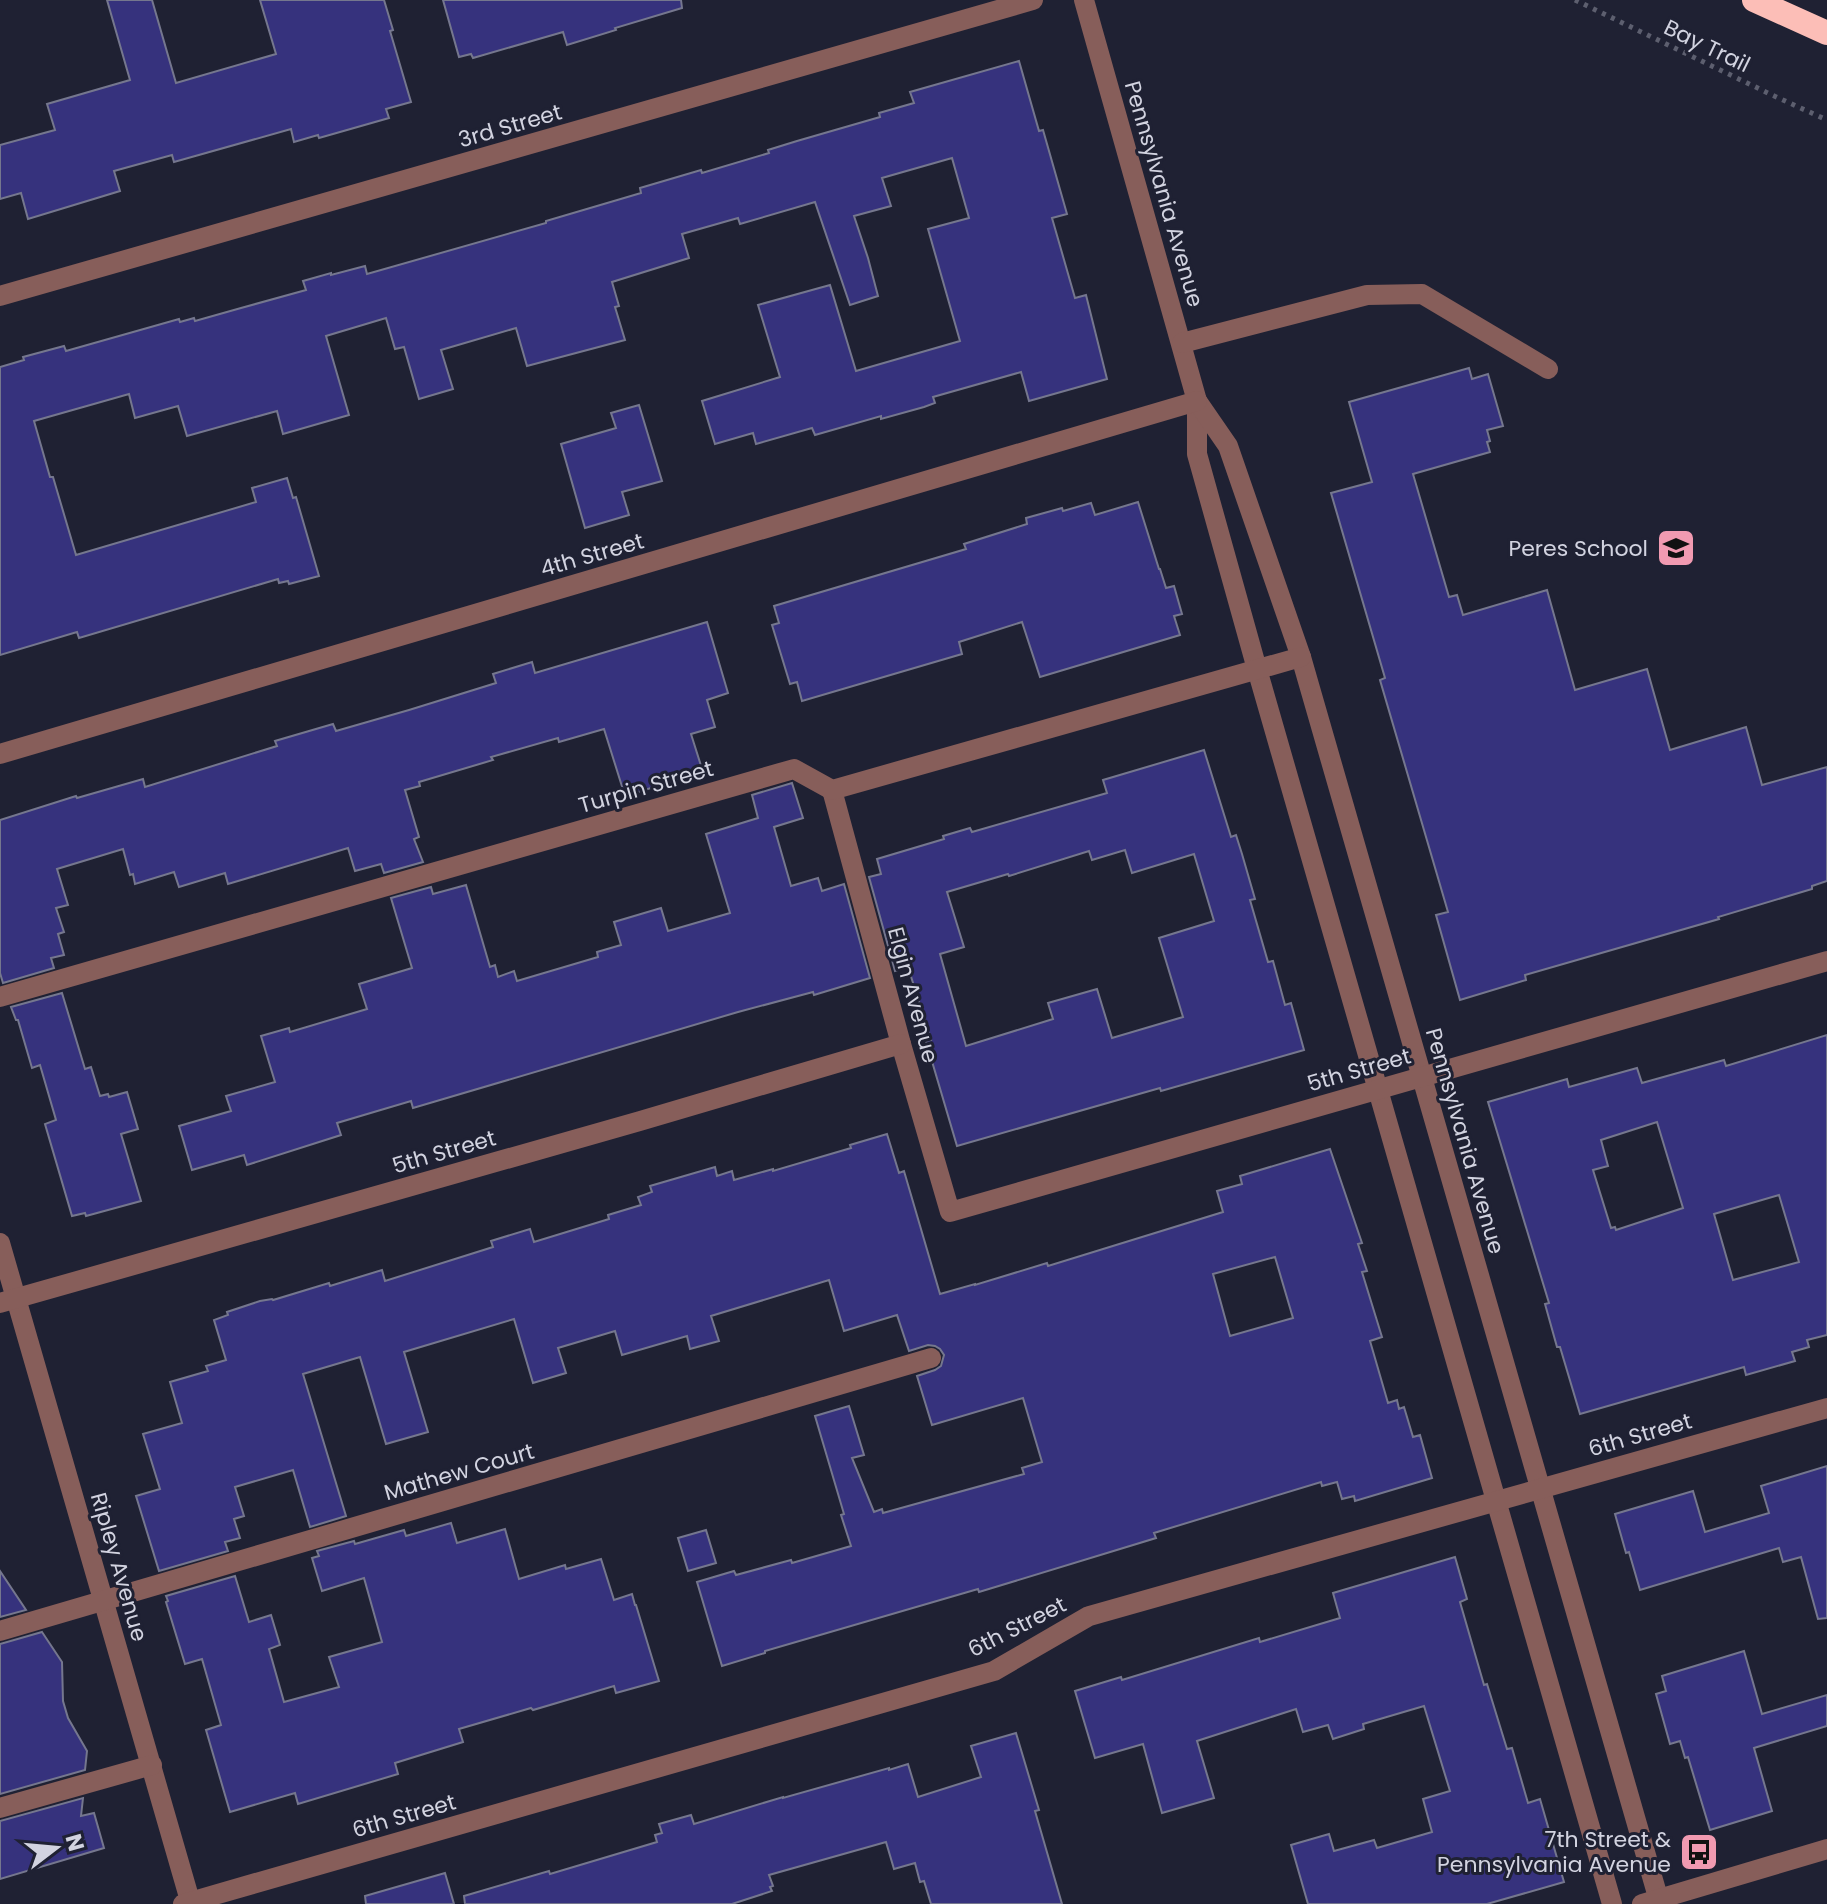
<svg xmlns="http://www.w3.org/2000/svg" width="1827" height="1904" font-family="Poppins,sans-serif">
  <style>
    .building { fill: #36327d; stroke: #75778e; stroke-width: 2; fill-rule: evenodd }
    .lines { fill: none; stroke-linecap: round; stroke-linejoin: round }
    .path { stroke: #5d5f6f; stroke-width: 5; stroke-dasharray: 4 6; stroke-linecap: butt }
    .minor { stroke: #875e5a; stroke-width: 20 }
    .highway { stroke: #fcbeb7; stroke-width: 24 }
    .labels { text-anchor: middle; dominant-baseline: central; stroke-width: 6; stroke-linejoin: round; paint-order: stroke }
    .street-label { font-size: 22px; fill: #d2d3e0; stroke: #1f2133 }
    .poi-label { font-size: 22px; fill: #d2d3e0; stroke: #1f2133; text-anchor: end }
  </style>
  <rect width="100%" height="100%" fill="#1f2133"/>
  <!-- building -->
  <g class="building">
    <polygon points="107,0 152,0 176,83 276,54 260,0 384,0 393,30 390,31 411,102 386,109 389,118 319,138 318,135 294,142 291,129 174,162 172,155 114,171 120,191 28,219 21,193 0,199 0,145 55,130 47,104 130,80"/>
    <polygon points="443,0 681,0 682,8 615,28 616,30 567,45 563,32 473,58 471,54 459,57"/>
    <polygon points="1019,61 1039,131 1043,130 1067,214 1052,218 1075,298 1086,295 1107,379 1029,401 1021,372 933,397 935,403 924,407 881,419 881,416 815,435 812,428 756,444 753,433 715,444 702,401 780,377 758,305 830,285 856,371 960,341 928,229 969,218 952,158 882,178 891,206 854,216 868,258 878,296 850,305 815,202 740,224 738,218 682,234 689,258 612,282 619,306 615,307 625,340 527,366 516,328 441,350 453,389 419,399 404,347 395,349 386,318 326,336 349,415 283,434 277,411 187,436 178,406 135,418 129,394 34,421 50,477 53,477 76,555 256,502 252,488 287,478 293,498 296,497 319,576 289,584 288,581 279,583 278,579 79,638 77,632 0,655 0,367 24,360 23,357 64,346 66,351 179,319 180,322 194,318 195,321 241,308 306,290 303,281 331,273 331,275 365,266 367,274 546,223 546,221 641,193 640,188 701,170 702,173 769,153 768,150 797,141 880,117 879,113 914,103 910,92"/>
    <polygon points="1469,368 1472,379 1488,374 1503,426 1487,430 1490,441 1487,442 1490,452 1413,474 1449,597 1457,595 1463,615 1547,590 1575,690 1647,669 1670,750 1746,727 1762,785 1827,767 1827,881 1812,886 1812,889 1718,917 1719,919 1525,975 1526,980 1460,1000 1436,915 1448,912 1380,680 1385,678 1331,493 1372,482 1349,402"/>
    <polygon points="639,405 662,481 622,492 629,515 585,528 561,444 616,428 611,413"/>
    <polygon points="1138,502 1159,569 1160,569 1166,588 1174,586 1182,614 1174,616 1180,635 1040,677 1022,622 959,642 962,654 802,701 797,682 790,684 772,625 779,623 774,606 966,549 964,544 1027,524 1026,518 1062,508 1063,511 1091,503 1095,515"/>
    <polygon points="707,622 728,693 707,700 715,727 691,734 703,772 625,796 604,729 559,742 558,738 491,757 493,760 419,782 420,786 405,790 419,837 414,839 423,862 384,873 381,864 355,871 348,848 228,884 225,873 179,887 174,872 135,884 133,874 130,875 123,849 57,869 68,905 56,908 64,932 58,934 64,955 51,958 54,968 3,983 0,973 0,820 76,796 77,798 143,779 145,787 277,746 275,741 333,724 336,731 409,710 496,683 493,674 532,662 535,673"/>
    <path d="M1204 750 1231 837 1236 835 1242 854 1255 899 1250 900 1268 962 1273 961 1285 1005 1291 1003 1304 1050 1161 1091 1160 1088 957 1146 926 1041 931 1040 908 967 895 971 869 877 881 874 877 859 944 839 943 836 970 828 972 832 1107 793 1103 780ZM1125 850 1132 873 1194 854 1214 921 1159 938 1183 1017 1112 1038 1097 989 1048 1003 1053 1019 966 1046 940 954 964 947 947 892 1008 874 1009 876 1089 851 1092 860Z"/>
    <polygon points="792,783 803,818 774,827 791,886 818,878 822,891 844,884 870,978 814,995 813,992 738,1012 413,1108 411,1101 337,1123 341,1135 247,1165 244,1155 192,1170 179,1126 231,1111 226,1096 275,1082 261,1036 289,1028 290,1032 367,1009 359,984 412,968 391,898 431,887 433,894 466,885 490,967 495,965 498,977 514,971 517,981 598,957 597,952 621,945 614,922 661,908 668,931 730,913 706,834 758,818 752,795"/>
    <polygon points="62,993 85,1069 91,1067 100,1096 108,1094 109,1097 127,1092 138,1129 121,1134 141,1201 86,1216 85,1213 72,1216 45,1124 56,1120 40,1065 32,1068 18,1020 16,1020 11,1007"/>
    <path d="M1827 1035V1335L1807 1340 1809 1347 1792 1352 1795 1361 1746 1375 1744 1367 1580 1414 1560 1347H1557L1545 1304 1549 1303 1488 1102 1567 1079 1569 1087 1637 1068 1642 1083 1724 1060 1726 1066ZM1657 1122 1683 1208 1616 1230 1615 1227 1611 1228 1593 1170 1608 1166 1601 1140ZM1779 1195 1799 1262 1733 1280 1714 1214Z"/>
    <path d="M887 1134 899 1173 904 1171 940 1294 975 1284V1285L1047 1263 1048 1266 1223 1212 1217 1191 1242 1184 1240 1176 1330 1149 1362 1243 1358 1244 1367 1271 1362 1272 1382 1337 1370 1341 1388 1403 1397 1400 1399 1409 1404 1407 1413 1437 1420 1435 1432 1478 1355 1501 1354 1496 1342 1499 1337 1482 1322 1486 1321 1482 1154 1533 1156 1538 979 1592 978 1589 765 1651V1653L722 1666 697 1582 734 1571 736 1575 791 1560 792 1563 851 1546 841 1515 844 1514 815 1416 849 1406 864 1455 852 1458 874 1512 882 1509 883 1513 1024 1474 1022 1468 1042 1462 1023 1398 932 1425 917 1376 935 1370 941 1366 944 1355 940 1349 935 1346 928 1345 909 1351 897 1315 844 1331 829 1280 711 1316 719 1341 690 1349 687 1336 622 1355 615 1331 558 1348 566 1373 533 1383 514 1319 404 1352 428 1432 386 1444 360 1357 303 1374 346 1516 310 1527 293 1470 235 1487 244 1516 234 1519 240 1538 225 1542 228 1551 159 1571 136 1496 160 1489 143 1434 182 1423 170 1382 208 1371 206 1366 226 1360 214 1320 228 1315 227 1312 260 1301 272 1299 273 1300 329 1283 330 1286 382 1270 385 1281 493 1247 491 1241 530 1229 534 1242 609 1219 608 1215 641 1205 638 1197 652 1192 650 1186 715 1167 717 1176 732 1171 734 1180 773 1169V1171L851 1148 850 1145ZM1275 1257 1293 1318 1230 1336 1213 1274Z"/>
    <polygon points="1827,1466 1827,1618 1818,1619 1801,1557 1783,1562 1779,1548 1640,1590 1629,1552 1626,1553 1615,1514 1693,1491 1705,1532 1769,1513 1761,1486"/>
    <polygon points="451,1523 457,1543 505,1529 519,1579 565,1565 566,1569 601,1559 614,1600 632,1594 635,1605 636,1605 659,1681 616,1693 614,1686 533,1710 531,1708 459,1729 463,1742 395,1763 398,1774 298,1804 295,1793 230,1812 206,1730 221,1725 202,1659 185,1664 166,1602 168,1601 166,1596 235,1576 249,1622 271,1615 280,1645 269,1649 284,1702 339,1687 329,1657 382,1642 364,1578 322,1591 312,1558 319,1556 317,1551 354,1541 355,1544 404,1530 406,1536"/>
    <polygon points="706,1530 716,1563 688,1571 678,1538"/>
    <polygon points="1455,1557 1467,1599 1460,1602 1484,1685 1487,1684 1507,1749 1512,1748 1528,1803 1540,1799 1564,1882 1487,1904 1308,1904 1291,1845 1329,1834 1334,1851 1374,1840 1377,1848 1432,1832 1423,1799 1450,1791 1424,1706 1363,1724 1364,1729 1333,1739 1328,1725 1303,1732 1296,1709 1197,1741 1214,1798 1162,1813 1143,1744 1095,1758 1075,1691 1121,1677 1122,1680 1259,1638 1260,1642 1340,1618 1333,1593"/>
    <polygon points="0,1571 26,1610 0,1617"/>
    <polygon points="42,1632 62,1662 63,1701 68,1718 87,1751 85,1770 0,1794 0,1644"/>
    <polygon points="1744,1651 1762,1714 1827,1695 1827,1726 1754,1748 1772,1811 1710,1830 1688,1757 1685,1758 1680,1741 1670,1744 1656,1694 1666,1691 1662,1676"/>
    <polygon points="1016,1733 1039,1810 1035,1811 1062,1904 931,1904 924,1881 920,1882 915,1863 894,1869 886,1842 769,1875 773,1886 770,1887 772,1891 732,1904 465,1904 464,1896 549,1871 550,1874 657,1842 655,1835 662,1833 659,1824 691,1815 694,1824 783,1797 783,1798 889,1768 889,1770 908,1764 918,1797 981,1777 971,1746"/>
    <polygon points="83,1798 81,1816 94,1813 104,1848 0,1879 0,1821"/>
    <polygon points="445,1873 454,1904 366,1904 365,1896"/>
  </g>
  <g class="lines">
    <!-- path -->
    <polyline class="path" points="1575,0 1772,95 1827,120"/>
    <!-- minor -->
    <g class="minor">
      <polyline points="1084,0 1197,401 1197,454 1257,669 1612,1904"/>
      <polyline points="0,296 1033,0"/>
      <polyline points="1182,343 1367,295 1422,294 1548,369"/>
      <polyline points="1197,401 1228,446 1301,657 1660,1904"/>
      <polyline points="0,754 1197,401"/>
      <polyline points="832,790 901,1044 950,1212 1827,961"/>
      <polyline points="0,997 794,769 832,790 1301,657"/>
      <polyline points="0,1243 191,1904"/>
      <polyline points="0,1303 640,1121 901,1044"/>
      <polyline points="0,1631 931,1358"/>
      <polyline points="0,1808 152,1765"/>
      <polyline points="183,1904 994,1671 1089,1616 1827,1408"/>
      <polyline points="1642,1904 1827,1849"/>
    </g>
    <!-- highway -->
    <polyline class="highway" points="1754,0 1827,33"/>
  </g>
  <!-- icons -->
  <defs>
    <symbol id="school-square" viewBox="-11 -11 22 22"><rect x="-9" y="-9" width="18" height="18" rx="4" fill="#f19ab1" stroke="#1f2133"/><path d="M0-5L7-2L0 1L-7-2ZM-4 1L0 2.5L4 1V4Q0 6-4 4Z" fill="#111"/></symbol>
    <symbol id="bus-square" viewBox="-11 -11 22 22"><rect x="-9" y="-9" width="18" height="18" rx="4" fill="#f19ab1" stroke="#1f2133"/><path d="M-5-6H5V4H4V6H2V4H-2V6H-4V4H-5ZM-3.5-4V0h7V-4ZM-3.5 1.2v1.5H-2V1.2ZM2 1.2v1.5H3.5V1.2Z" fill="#111"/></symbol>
  </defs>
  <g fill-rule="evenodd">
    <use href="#school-square" x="1654" y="526" width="44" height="44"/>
    <use href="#bus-square" x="1677" y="1830" width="44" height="44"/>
  </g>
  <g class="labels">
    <!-- street labels -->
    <g class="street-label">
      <text transform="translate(1707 46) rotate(26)">Bay Trail</text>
      <text transform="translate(510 126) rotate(-16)">3rd Street</text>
      <text transform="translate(1164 194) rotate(74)">Pennsylvania Avenue</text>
      <text transform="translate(592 555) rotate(-16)">4th Street</text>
      <text transform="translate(646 787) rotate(-16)">Turpin Street</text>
      <text transform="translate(913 995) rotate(75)">Elgin Avenue</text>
      <text transform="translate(1359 1070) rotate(-16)">5th Street</text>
      <text transform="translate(1465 1141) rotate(74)">Pennsylvania Avenue</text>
      <text transform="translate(444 1152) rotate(-16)">5th Street</text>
      <text transform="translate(1640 1435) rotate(-16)">6th Street</text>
      <text transform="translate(459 1472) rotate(-16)">Mathew Court</text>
      <text transform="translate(119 1567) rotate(74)">Ripley Avenue</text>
      <text transform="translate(1017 1627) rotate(-27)">6th Street</text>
      <text transform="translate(404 1816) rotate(-16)">6th Street</text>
    </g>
    <!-- poi labels -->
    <g class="poi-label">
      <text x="1648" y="548">Peres School</text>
      <text x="1671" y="1839">7th Street &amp;<tspan x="1671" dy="25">Pennsylvania Avenue</tspan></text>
    </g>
  </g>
  <!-- north arrow -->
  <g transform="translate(56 1848) rotate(74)" stroke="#1f2133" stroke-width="6" paint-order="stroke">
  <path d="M0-6L14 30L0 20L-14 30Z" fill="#d2d3e0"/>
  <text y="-12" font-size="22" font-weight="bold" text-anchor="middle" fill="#d2d3e0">N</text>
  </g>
</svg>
